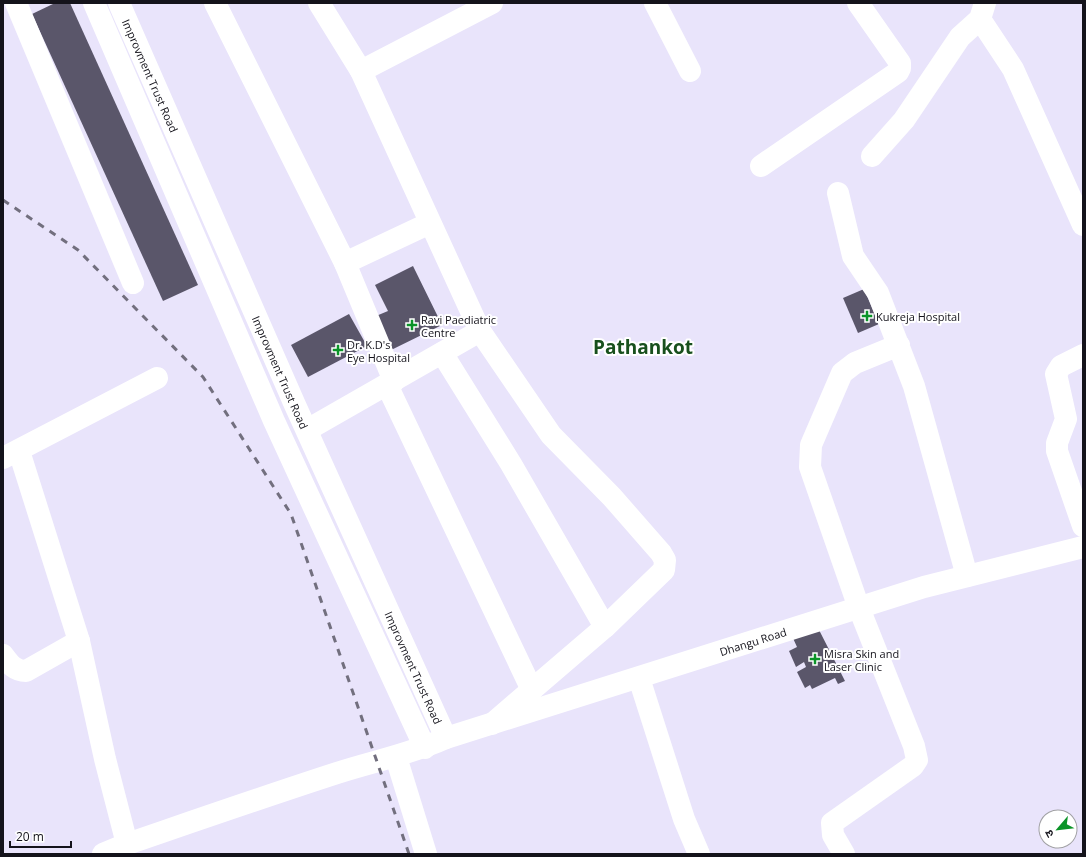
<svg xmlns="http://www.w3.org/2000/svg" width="1086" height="857" font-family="'Open Sans','Noto Sans Devanagari',sans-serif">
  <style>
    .building { fill: #5a566a }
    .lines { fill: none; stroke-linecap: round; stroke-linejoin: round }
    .street { stroke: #fff; stroke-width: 22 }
    .secondary { stroke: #fff; stroke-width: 22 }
    .rail { stroke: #726f7e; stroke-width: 3; stroke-dasharray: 7 7; stroke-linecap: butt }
    .poi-dot { fill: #0b9428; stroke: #fff; stroke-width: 1.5 }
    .labels { text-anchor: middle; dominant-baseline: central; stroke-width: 4; stroke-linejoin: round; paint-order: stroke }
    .street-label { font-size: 11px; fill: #14131b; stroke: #fff }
    .poi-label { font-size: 11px; fill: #14131b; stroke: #fff; text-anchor: start }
    .town-label { font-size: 19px; font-weight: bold; fill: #18501d; stroke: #fff }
  </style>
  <rect width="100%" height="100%" fill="#e9e4fb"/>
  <!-- building -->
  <g class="building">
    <polygon points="55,3 70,3 198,285 163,301 32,14"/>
    <polygon points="413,266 442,325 385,353 376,316 388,311 375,285"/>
    <polygon points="864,289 879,324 858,333 843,298"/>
    <polygon points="349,314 367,346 308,377 291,345"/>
    <polygon points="816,624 845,681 838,684 835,678 812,689 810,685 805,688 797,672 806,667 804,662 796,667 789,651 797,647 792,636"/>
  </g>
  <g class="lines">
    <!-- street -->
    <g class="street">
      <polyline points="16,3 133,283"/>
      <polyline points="94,3 274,421 425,748"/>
      <path id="s1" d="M119 3 295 405 446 738"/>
      <polyline points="215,3 345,263 394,381"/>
      <polyline points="319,3 361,71 480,331 551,435 612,497 661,553 665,560 664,570 605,627 492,724"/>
      <polyline points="655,3 690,71"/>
      <polyline points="980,19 1013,69 1083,225"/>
      <polyline points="361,71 492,3"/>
      <polyline points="872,156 904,120 960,37 980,19 985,3"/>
      <polyline points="761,166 898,72 900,68 900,63 858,3"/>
      <polyline points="838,193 853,256 878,293 914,386 967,576"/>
      <polyline points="345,263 430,223"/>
      <polyline points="442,353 511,464 605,627"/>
      <polyline points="1083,355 1061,366 1056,374 1066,419 1057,443 1057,451 1083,526"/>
      <polyline points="387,385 532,690"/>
      <polyline points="307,430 480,331"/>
      <polyline points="19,451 79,641 105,759 127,844"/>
      <polyline points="3,458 157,378"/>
      <path d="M3 655C9 663 14 671 26 671L79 641"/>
      <polyline points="639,678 684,819 699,854"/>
      <polyline points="396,757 426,854"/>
      <polyline points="844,854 833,835 832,823 913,766 917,760 914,746 859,608 810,467 811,445 842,373 855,363 899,345"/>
    </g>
    <!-- secondary -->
    <path class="secondary" id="s2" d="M103 854 127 844C197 820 266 796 337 773 374 761 411 754 446 738L924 587 1083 547"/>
    <!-- rail -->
    <polyline class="rail" points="3,200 78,250 203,377 291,514 409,854"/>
  </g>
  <!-- markers -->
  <g class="poi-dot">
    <path d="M865 310h4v4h4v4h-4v4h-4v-4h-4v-4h4z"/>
    <path d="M410 319h4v4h4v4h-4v4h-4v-4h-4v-4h4z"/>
    <path d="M336 344h4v4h4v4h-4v4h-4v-4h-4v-4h4z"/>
    <path d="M813 653h4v4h4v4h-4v4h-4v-4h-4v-4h4z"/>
  </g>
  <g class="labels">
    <!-- street labels -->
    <g class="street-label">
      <text stroke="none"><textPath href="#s1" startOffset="79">Improvment Trust Road</textPath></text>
      <text stroke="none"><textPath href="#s1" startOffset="403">Improvment Trust Road</textPath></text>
      <text stroke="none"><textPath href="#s2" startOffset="684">Dhangu Road</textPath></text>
      <text stroke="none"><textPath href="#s1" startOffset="727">Improvment Trust Road</textPath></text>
    </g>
    <!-- poi labels -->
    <g class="poi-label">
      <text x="876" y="316">Kukreja Hospital</text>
      <text x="421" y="319">Ravi Paediatric<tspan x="421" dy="13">Centre</tspan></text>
      <text x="347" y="344">Dr. K.D's<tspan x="347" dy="13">Eye Hospital</tspan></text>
      <text x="824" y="653">Misra Skin and<tspan x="824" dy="13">Laser Clinic</tspan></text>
    </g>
    <!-- town labels -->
    <g class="town-label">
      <text x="643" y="347">Pathankot</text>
    </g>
  </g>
  <!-- border -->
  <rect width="1086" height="857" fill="none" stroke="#14131b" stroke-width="8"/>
  <!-- north arrow -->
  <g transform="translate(1058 829) rotate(242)"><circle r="19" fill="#ffffff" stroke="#a1a1a4"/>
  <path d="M0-3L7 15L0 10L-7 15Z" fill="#0b9428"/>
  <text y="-6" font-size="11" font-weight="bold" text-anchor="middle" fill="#14131b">उ</text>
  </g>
  <!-- scale -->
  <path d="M10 841v6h61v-6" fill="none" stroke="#14131b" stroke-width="2"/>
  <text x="16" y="841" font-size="12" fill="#14131b" stroke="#ffffff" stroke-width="3" paint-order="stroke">20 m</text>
</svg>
